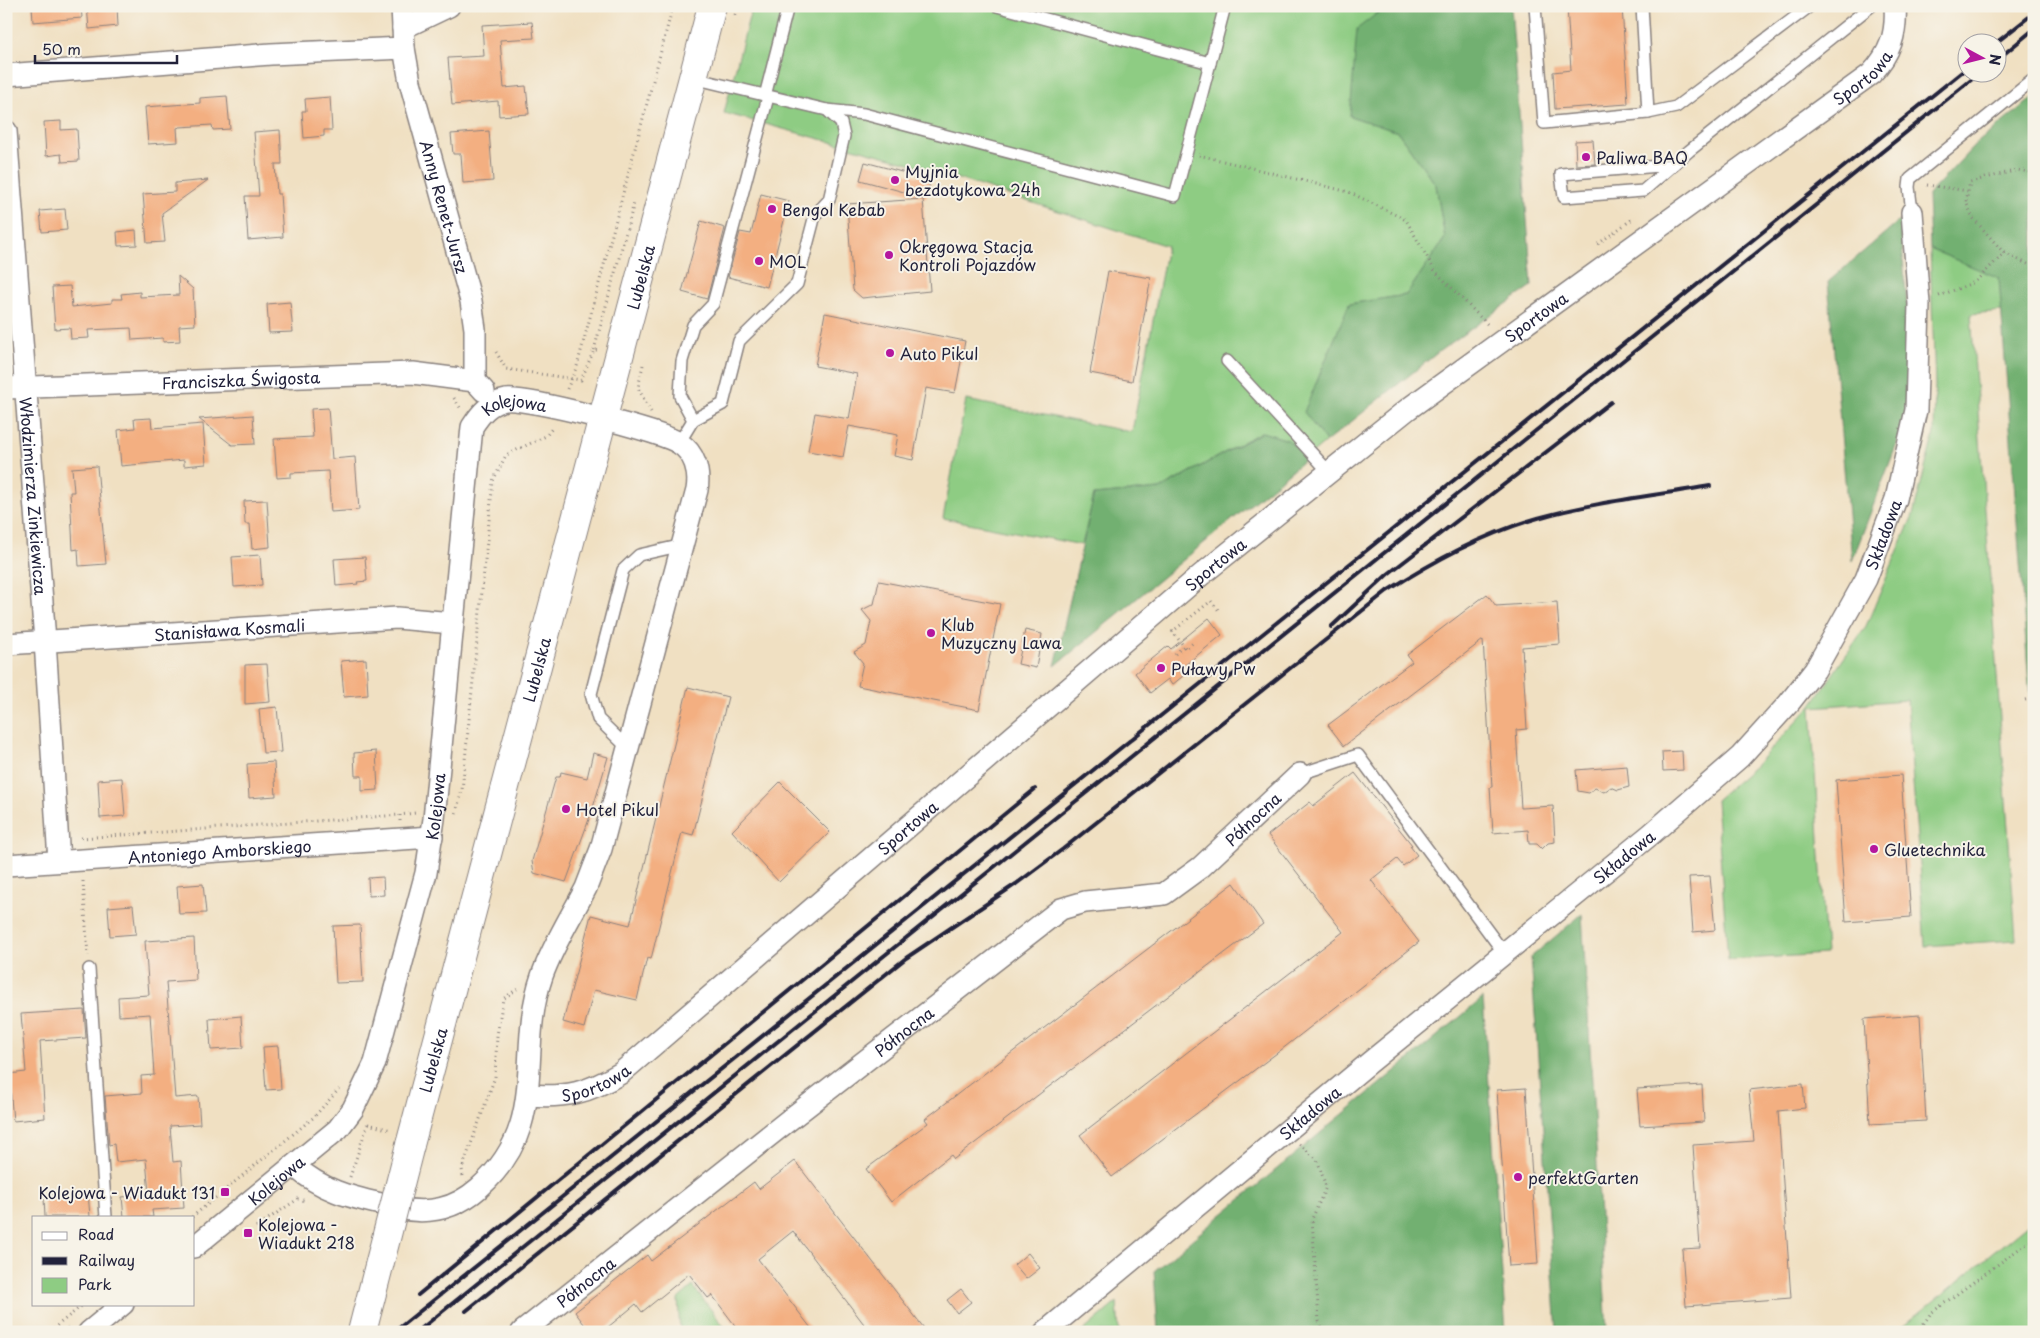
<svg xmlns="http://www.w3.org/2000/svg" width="2040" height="1338" font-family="'Playpen Sans',sans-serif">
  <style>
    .green { fill: #8ecc83; stroke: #58775f }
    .forest { fill: #72b071; stroke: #4a6956 }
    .building { fill: #f3af81 }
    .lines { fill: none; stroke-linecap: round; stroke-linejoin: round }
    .lane-casing { stroke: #89817e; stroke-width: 14 }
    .street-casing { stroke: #89817e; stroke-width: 24 }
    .secondary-casing { stroke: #89817e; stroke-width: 30 }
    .path { stroke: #89817e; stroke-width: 3; stroke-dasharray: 1 4; stroke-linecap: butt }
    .lane { stroke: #fff; stroke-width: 11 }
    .street { stroke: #fff; stroke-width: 21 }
    .secondary { stroke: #fff; stroke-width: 28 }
    .rail { stroke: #22223b; stroke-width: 4 }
    .secondary-bridge-casing { stroke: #89817e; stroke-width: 30; stroke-linecap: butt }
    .secondary-bridge { stroke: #fff; stroke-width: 28 }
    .poi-dot { fill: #b5179e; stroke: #f7f3e8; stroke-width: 2 }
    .labels { text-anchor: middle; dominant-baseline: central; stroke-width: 4; stroke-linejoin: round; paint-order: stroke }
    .street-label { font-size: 16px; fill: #22223b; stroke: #f7f3e8 }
    .poi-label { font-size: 16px; fill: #22223b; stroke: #f7f3e8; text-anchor: start }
  </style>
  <rect width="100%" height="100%" fill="#f7f3e8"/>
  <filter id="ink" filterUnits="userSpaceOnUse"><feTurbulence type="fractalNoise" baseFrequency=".02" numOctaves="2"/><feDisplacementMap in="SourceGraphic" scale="10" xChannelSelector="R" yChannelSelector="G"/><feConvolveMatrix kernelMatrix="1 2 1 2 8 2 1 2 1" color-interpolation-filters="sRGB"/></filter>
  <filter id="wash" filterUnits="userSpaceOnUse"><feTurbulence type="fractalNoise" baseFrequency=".0096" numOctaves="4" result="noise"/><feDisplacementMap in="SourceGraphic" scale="20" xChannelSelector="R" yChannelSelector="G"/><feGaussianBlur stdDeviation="1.12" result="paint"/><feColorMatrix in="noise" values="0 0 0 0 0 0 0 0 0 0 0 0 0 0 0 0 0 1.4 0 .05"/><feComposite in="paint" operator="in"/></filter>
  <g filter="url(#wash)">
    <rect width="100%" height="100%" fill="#f0e0c2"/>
    <!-- green -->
    <g class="green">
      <polygon points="752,6 1380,6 1350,116 1398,132 1436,185 1445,238 1406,295 1349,304 1305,412 1326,442 1307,458 1288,440 1261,432 1160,489 1094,495 1082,545 943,518 966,400 1132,432 1167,246 909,163 724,113"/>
      <polygon points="1930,249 1999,277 2002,311 1971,314 2016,940 1925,946 1907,700 1811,707 1826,954 1728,960 1716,800 1755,766 1811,706 1866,626 1913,515 1934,433 1935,385"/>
      <polygon points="2034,1219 2034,1332 1896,1332"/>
      <polygon points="693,1286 728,1332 680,1332 678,1299"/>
      <polygon points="1117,1302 1119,1332 1082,1332"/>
    </g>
    <!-- forest -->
    <g class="forest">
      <polygon points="1380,6 1511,6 1532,286 1441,350 1326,442 1304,412 1349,304 1406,295 1445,238 1436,185 1398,132 1350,116 1357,29 1379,12"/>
      <polygon points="2034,97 2034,753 1999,278 1930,249 1928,195 1978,142"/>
      <polygon points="1900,220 1910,343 1905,423 1852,561 1828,282"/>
      <polygon points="1262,432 1288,440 1307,458 1055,666 1094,495 1160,489"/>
      <polygon points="1582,914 1607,1332 1557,1332 1531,957"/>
      <polygon points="1483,998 1506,1332 1158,1332 1154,1271"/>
    </g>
    <g id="blocks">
      <!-- building -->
      <g class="building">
        <polygon points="32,6 81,6 82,18 33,22"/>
        <polygon points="87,6 117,6 118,26 89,29"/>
        <polygon points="1567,6 1622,6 1628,104 1555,109 1553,72 1571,70"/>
        <polygon points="532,22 534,38 500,40 504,88 526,86 529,114 499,116 498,101 452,105 448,58 484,56 482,25"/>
        <polygon points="227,96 230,129 213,130 212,125 180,127 177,128 178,142 148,144 145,107 200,103 200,98"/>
        <polygon points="330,97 332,130 324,130 324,136 304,138 302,111 306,111 305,99"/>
        <polygon points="61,121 61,130 77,129 79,161 62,162 61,154 46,156 44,122"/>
        <polygon points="280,130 282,164 275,164 277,194 280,194 283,237 248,240 245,196 259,196 254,132"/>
        <polygon points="489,131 493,181 463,183 461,154 453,154 451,134"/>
        <polygon points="1593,140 1595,164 1576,165 1575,141"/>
        <polygon points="865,162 931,180 926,198 860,180"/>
        <polygon points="208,180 162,213 165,242 147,243 143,194 175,192 175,183"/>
        <polygon points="761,194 789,201 767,287 728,277 740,232 751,234"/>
        <polygon points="923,199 930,291 862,298 853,290 847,204"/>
        <polygon points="65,209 67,230 42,232 40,211"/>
        <polygon points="701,221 725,228 707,299 682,292"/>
        <polygon points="136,230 137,245 118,246 117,232"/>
        <polygon points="1108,271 1151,278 1132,381 1090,373"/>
        <polygon points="178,276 193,289 195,325 179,326 180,341 163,342 163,338 132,340 131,328 88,330 89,338 71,339 70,328 55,329 52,287 70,286 72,307 112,303 112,299 122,299 121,294 140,292 140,297 179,295"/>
        <polygon points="290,302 293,332 269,333 267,304"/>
        <polygon points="825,313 965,341 955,393 926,388 913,460 894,456 898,435 849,426 843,457 808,451 815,413 849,419 857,374 815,366"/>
        <polygon points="328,408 332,459 355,457 359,510 331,512 328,471 291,473 291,477 277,478 274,439 313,437 311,409"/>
        <polygon points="253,415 255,444 232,445 199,419"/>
        <polygon points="151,418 152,428 203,424 206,464 184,466 184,460 121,466 118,430 135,428 134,419"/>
        <polygon points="97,466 106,564 79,566 78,549 73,550 72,530 70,492 74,492 72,468"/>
        <polygon points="267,500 270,547 252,549 250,524 245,524 244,501"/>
        <polygon points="260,555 262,585 234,587 232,557"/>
        <polygon points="365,557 367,581 357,582 358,584 336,586 334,559"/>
        <polygon points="879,581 1000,604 979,710 858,686 863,663 854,652 866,645 871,621 862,610 874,604"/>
        <polygon points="1487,594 1496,606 1557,602 1560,644 1522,647 1527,729 1516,730 1521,808 1553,806 1555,842 1548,843 1542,849 1537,844 1529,844 1528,830 1493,833 1490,787 1492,787 1483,640 1344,746 1328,725 1412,662 1407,655"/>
        <polygon points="1209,618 1222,635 1179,670 1183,676 1172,685 1168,679 1150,693 1135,673 1168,646 1171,649"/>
        <polygon points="1025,630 1042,634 1036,668 1018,664"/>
        <polygon points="366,659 368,695 344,697 341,661"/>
        <polygon points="267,664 270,702 245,704 245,665"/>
        <polygon points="688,687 728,697 693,835 682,832 651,959 647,958 637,1000 594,990 584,1028 563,1022 591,915 630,925"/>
        <polygon points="277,707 281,752 263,753 259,709"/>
        <polygon points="376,751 378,790 362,791 362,776 355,776 354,753"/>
        <polygon points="1682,751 1683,770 1663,771 1662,752"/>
        <polygon points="593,753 608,757 592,811 566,882 534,873 532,861 556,777 560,777 561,772 587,778"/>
        <polygon points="274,762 276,796 249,798 247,764"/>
        <polygon points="1627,766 1629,787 1618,790 1611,787 1604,792 1595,788 1589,793 1578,791 1576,770"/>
        <polygon points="1355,773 1412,845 1410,846 1417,855 1403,866 1397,859 1371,880 1419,942 1281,1050 1112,1177 1080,1135 1343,932 1268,835 1310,802 1313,806"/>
        <polygon points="1901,775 1911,917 1846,922 1836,780"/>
        <polygon points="122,778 125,816 100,818 98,780"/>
        <polygon points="780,782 830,832 779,882 732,831"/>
        <polygon points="1710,876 1715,930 1693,932 1689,877"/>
        <polygon points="383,877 384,895 369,896 368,878"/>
        <polygon points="1234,883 1263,924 954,1159 951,1155 891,1202 866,1169 928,1123 925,1119"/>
        <polygon points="203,884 206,913 179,914 177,886"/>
        <polygon points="133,905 136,934 110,936 108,907"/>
        <polygon points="360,925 363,982 336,983 333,926"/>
        <polygon points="194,938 196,980 166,982 175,1098 198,1096 200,1124 170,1126 173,1162 181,1161 184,1208 152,1210 153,1217 124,1217 122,1197 149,1194 146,1159 116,1162 114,1144 109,1145 105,1096 142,1093 141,1076 154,1075 150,1014 119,1016 118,997 149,995 145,941"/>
        <polygon points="84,1010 86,1038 40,1041 45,1118 13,1121 9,1074 26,1072 21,1014"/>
        <polygon points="1920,1015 1926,1121 1870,1124 1864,1019"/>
        <polygon points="241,1016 243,1048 211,1050 209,1019"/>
        <polygon points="278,1046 281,1089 266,1090 263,1047"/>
        <polygon points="1803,1084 1805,1108 1778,1111 1791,1298 1686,1306 1682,1249 1700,1248 1693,1145 1754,1141 1749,1090"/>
        <polygon points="1702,1085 1704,1122 1640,1126 1637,1089"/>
        <polygon points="1526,1088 1538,1264 1509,1266 1497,1090"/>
        <polygon points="795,1161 927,1332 870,1332 793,1231 758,1259 814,1332 740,1332 712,1295 708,1298 689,1274 642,1312 636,1304 602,1332 590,1332 575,1312 647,1255 651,1261 754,1182 759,1189"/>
        <polygon points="88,1192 90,1217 45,1217 44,1198 49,1198 49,1195"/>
        <polygon points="1028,1253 1040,1268 1026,1279 1014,1265"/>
        <polygon points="961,1289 971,1302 957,1313 947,1300"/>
      </g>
    </g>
  </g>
  <g filter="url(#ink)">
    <use href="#blocks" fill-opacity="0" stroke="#89817e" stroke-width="1"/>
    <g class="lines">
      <defs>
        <g id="lane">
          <polyline points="997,6 1210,63"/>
          <polyline points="1535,6 1544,123 1648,113 1676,107 1810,6"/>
          <polyline points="1642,6 1648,113"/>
          <polyline points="693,78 827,110 864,114 1175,196 1225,6"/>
          <polyline points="765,96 788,6"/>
          <polyline points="1672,165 1561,174 1564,197 1643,191 1689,151 1871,6"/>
          <polyline points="1912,212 1909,187 1910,179 2034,79"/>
          <polyline points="1227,361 1329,472"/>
          <polyline points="693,420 723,404 739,341 797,284 815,215 829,200 844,136 841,123 827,110"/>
          <polyline points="679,443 693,420 680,396 682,361 693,325 713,304 768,97"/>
          <polyline points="629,749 598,719 591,694 623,570 639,555 683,545"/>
          <polyline points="1300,774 1358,755 1504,953"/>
          <polyline points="89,969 106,1217"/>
        </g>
        <g id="street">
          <path id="s1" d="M402 6 404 48 410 82 471 301 475 329V381L484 391"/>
          <polyline points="403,28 449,6"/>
          <polyline points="6,75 271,54 404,48"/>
          <path id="s2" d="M6 131 45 641 59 861"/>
          <path id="s3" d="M6 388 413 373 475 381"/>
          <path id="s4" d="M6 644 397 618 452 623"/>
          <path id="s5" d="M6 865 432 837"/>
          <path id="s6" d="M528 1095C566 1098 588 1093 621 1073L1201 575 1408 409 1871 74C1890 54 1897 34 1895 6"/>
          <path id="s7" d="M194 1247 338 1129 353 1109 375 1063 426 873 434 819 472 427C481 413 489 403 506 400 526 397 660 431 679 443 695 453 700 472 697 490L601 849C596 862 591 875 586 888 571 917 553 945 542 976 515 1053 552 1123 479 1188 455 1209 429 1215 398 1208 357 1198 328 1195 294 1166"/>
          <polyline points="89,1332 123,1304"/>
          <path id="s8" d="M522 1332 789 1120 1061 909 1085 902 1164 894 1201 867 1300 774"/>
          <path id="s9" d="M1045 1332 1369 1063 1650 835 1740 757 1789 703 1815 670 1866 579 1896 499 1916 410 1919 304 1912 212"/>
        </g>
        <g id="secondary">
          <path id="s10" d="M410 1145 712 6"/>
        </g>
      </defs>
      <!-- lane casing -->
      <use href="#lane" class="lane-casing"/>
      <!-- street casing -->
      <use href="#street" class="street-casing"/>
      <!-- secondary casing -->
      <use href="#secondary" class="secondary-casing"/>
      <!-- path -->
      <g class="path">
        <polyline points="735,15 738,6"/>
        <polyline points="1199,155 1349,192 1406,220 1435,271 1488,325"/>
        <polyline points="1927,185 1968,191"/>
        <polyline points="1598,244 1631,220 1634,220"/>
        <polyline points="2004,253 1973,218 1966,202 1970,182 2018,170 2034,173"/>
        <polyline points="1939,296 1975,282 2004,253 2034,267"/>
        <polyline points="594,350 634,203"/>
        <polyline points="496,352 506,369 581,380 594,350 597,350"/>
        <polyline points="643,365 638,388 651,412"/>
        <polyline points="567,389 577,366 673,6"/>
        <polyline points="454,398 461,409"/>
        <polyline points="1172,631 1186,649 1195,641"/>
        <polyline points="1172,632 1211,601 1220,612"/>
        <polyline points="1175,654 1184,646"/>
        <polyline points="2025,700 2034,698"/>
        <polyline points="456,813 462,790 493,481 506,455 546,436 553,427"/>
        <polyline points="400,821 400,815 415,813"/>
        <polyline points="81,838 400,815"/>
        <polyline points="83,881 88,956"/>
        <polyline points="368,1124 391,1130"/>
        <polyline points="1299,1144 1317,1159 1326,1187 1312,1219 1319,1321 1324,1332"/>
        <polyline points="463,1176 462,1169 495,1077 497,1035 503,999 517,989"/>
        <polyline points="350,1177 368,1123"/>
        <polyline points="192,1217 314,1117 339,1089"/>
        <polyline points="256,1227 298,1199 307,1201"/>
        <polyline points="49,1332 84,1304"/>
        <polyline points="64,1332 70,1326"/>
        <polyline points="1918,1332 1931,1313 2034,1238"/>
      </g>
      <!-- lane -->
      <use href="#lane" class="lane"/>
      <!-- street -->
      <use href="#street" class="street"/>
      <!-- secondary -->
      <use href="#secondary" class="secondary"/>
      <!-- rail -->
      <g class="rail">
        <polyline points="1997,42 2034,13"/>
        <polyline points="1998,59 2034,29"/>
        <polyline points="1331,627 1388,574 1611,402"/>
        <polyline points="418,1295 1035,789"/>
        <path d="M466 1311 906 958 1016 884 1063 849 1387 591C1434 561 1483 534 1538 518 1594 502 1653 496 1710 486"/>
        <polyline points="394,1332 1968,67"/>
        <polyline points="417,1332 1981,72"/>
      </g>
      <defs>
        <polyline id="secondary-bridge" points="362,1332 410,1145"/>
      </defs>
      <!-- secondary-bridge casing -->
      <use href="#secondary-bridge" class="secondary-bridge-casing"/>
      <!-- secondary-bridge -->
      <use href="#secondary-bridge" class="secondary-bridge"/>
    </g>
  </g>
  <!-- markers -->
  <g class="poi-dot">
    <circle cx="1586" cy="157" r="5"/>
    <circle cx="895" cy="180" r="5"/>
    <circle cx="772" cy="209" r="5"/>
    <circle cx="889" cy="255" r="5"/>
    <circle cx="759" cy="261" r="5"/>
    <circle cx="890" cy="353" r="5"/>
    <circle cx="931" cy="633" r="5"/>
    <circle cx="1161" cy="668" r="5"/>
    <circle cx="566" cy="809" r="5"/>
    <circle cx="1874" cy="849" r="5"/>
    <circle cx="1518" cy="1177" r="5"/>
    <rect x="220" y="1187" width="10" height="10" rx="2.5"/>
    <rect x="243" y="1228" width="10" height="10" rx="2.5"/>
  </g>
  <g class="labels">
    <!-- street labels -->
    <g class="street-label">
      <text stroke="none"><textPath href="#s6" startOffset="1690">Sportowa</textPath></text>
      <text stroke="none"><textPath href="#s1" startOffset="206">Anny Renet-Jursz</textPath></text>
      <text stroke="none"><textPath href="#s10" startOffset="898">Lubelska</textPath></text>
      <text stroke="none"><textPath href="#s6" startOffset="1285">Sportowa</textPath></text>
      <text stroke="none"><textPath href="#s3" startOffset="235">Franciszka Świgosta</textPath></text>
      <text stroke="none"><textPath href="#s7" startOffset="960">Kolejowa</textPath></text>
      <text stroke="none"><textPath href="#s2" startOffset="366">Włodzimierza Zinkiewicza</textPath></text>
      <text stroke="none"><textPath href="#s9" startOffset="1169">Składowa</textPath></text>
      <text stroke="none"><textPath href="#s6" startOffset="880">Sportowa</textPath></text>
      <text stroke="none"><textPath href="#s4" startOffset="224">Stanisława Kosmali</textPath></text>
      <text stroke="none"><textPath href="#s10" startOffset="492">Lubelska</textPath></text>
      <text stroke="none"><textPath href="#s7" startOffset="526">Kolejowa</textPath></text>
      <text stroke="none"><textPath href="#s8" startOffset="906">Północna</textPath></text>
      <text stroke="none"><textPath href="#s6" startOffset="475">Sportowa</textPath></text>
      <text stroke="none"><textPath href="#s5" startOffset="214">Antoniego Amborskiego</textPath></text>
      <text stroke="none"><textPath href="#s9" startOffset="749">Składowa</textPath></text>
      <text stroke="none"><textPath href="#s8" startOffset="486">Północna</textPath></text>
      <text stroke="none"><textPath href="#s10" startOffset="88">Lubelska</textPath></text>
      <text stroke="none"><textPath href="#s6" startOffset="70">Sportowa</textPath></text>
      <text stroke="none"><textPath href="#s9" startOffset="344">Składowa</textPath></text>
      <text stroke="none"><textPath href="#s7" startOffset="106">Kolejowa</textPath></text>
      <text stroke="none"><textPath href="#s8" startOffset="81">Północna</textPath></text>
    </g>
    <!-- poi labels -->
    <g class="poi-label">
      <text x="1596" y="157">Paliwa BAQ</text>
      <text x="905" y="171">Myjnia<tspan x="905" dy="18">bezdotykowa 24h</tspan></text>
      <text x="782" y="209">Bengol Kebab</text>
      <text x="899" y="246">Okręgowa Stacja<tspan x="899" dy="18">Kontroli Pojazdów</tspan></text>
      <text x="769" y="261">MOL</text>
      <text x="900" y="353">Auto Pikul</text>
      <text x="941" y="624">Klub<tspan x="941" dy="18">Muzyczny Lawa</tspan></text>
      <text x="1171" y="668">Puławy Pw</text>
      <text x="576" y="809">Hotel Pikul</text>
      <text x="1884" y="849">Gluetechnika</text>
      <text x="1528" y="1177">perfektGarten</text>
      <text x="215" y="1192" text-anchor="end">Kolejowa - Wiadukt 131</text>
      <text x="258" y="1224">Kolejowa -<tspan x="258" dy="18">Wiadukt 218</tspan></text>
    </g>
  </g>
  <!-- margin -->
  <rect width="2040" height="1338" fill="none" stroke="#f7f3e8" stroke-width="25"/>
  <!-- legend -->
  <rect x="32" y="1216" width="162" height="90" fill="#f7f3e8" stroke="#a29fa3"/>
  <rect x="42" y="1232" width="25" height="8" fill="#ffffff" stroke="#a29fa3"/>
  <text x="78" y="1240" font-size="15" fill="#22223b">Road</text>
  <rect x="42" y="1257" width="25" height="8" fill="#22223b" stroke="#a29fa3"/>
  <text x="78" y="1266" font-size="15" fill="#22223b">Railway</text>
  <rect x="42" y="1278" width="25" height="15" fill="#8ecc83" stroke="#a29fa3"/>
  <text x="78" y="1290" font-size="15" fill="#22223b">Park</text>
  <!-- north arrow -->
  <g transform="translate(1982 58) rotate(97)"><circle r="24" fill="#f7f3e8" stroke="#a29fa3"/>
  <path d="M0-4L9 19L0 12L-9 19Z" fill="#b5179e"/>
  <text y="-8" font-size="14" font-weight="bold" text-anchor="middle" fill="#22223b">N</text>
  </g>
  <!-- scale -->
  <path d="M35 55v8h142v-8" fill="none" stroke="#22223b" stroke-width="2.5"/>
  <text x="42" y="55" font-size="15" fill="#22223b" stroke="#f7f3e8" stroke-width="4" paint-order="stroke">50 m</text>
</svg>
